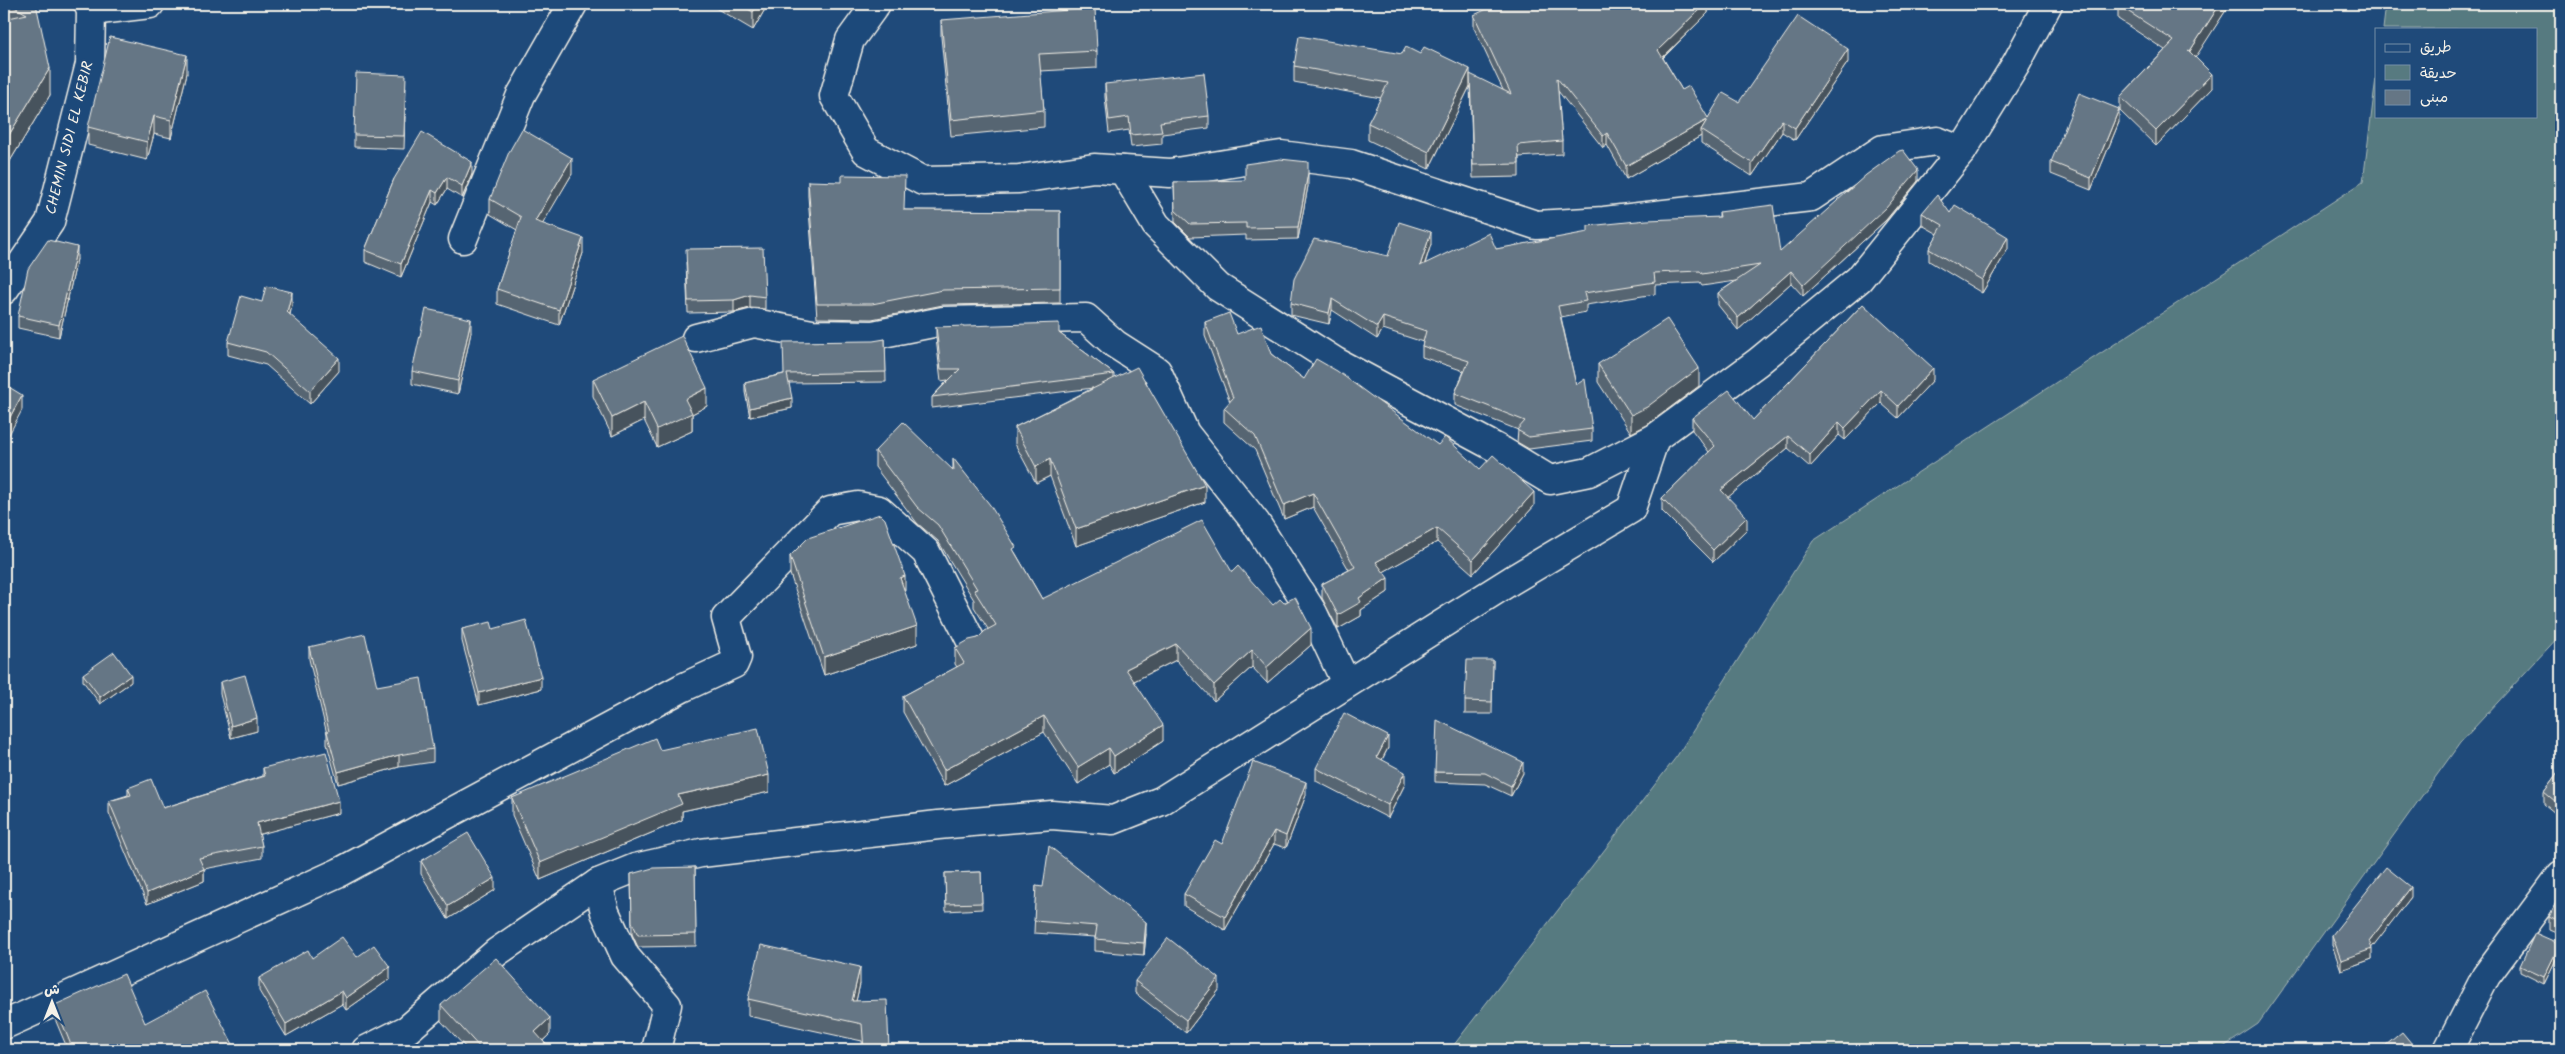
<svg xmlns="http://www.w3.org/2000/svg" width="2565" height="1054" font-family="Kalam,'Playpen Sans Arabic',sans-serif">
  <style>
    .green { fill: #577a80; stroke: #a6b6b4 }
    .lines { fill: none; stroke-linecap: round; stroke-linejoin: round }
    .minor-casing { stroke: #f4f1e8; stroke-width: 31 }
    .tertiary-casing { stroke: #f4f1e8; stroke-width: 31 }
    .minor { stroke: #1f4a7a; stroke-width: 28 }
    .tertiary { stroke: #1f4a7a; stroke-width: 28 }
    .wall { fill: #576572; stroke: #f4f1e8 }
    .shaded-wall { fill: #47535d; stroke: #f4f1e8 }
    .building { fill: #657685; stroke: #f4f1e8 }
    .labels { text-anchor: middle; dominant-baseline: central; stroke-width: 4.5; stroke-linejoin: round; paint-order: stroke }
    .street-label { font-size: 15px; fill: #f4f1e8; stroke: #1f4a7a }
  </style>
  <rect width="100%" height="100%" fill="#1f4a7a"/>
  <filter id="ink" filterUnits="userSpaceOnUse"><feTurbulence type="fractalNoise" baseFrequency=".02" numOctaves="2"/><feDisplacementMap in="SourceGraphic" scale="10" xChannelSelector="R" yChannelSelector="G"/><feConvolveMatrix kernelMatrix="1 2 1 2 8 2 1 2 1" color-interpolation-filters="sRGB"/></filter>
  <g filter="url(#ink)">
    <!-- green -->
    <polygon class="green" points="2386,4 2561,4 2561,634 2460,743 2258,1024 2219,1050 1450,1050 1677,756 1813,541 2363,182 2376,78 2376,116 2536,116 2536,29 2383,29"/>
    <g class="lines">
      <defs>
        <g id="minor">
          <polyline points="876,4 850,40 834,96 866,151 923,181 1019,179 1094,168 1170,173 1281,155 1351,164 1536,225 1604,221 1811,197 1883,149 1937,141 1962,151"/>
          <polyline points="91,11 150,4"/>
          <polyline points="1123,170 1156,225 1218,287 1336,362 1502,451 1550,480 1589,472 1655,438"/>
          <polyline points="463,239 521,95 573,4"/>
          <polyline points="696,338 754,323 812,334 873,335 943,321 1086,318 1115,344 1157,371 1185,433 1256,523 1313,613 1346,683"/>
          <polyline points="598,883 605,912 625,956 667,1005 656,1050"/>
          <polyline points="4,1025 340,872 682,688 734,664 737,657 726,618 830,511 858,506 879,510 926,552 971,641"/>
          <polyline points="366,1050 408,1029 497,952 598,883 635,868 701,853 938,825 1052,815 1113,820 1161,801 1512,580 1631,509 1655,438 1758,362 1859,279 1962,151 2016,64 2048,4"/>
          <polyline points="2448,1050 2486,976 2561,875"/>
        </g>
        <polyline id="tertiary" points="4,290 50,222 90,64 91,11 88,4"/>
      </defs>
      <!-- minor casing -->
      <use href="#minor" class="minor-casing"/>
      <!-- tertiary casing -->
      <use href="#tertiary" class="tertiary-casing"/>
      <!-- minor -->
      <use href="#minor" class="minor"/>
      <!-- tertiary -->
      <use href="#tertiary" class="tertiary"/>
    </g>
    <!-- wall -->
    <g class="wall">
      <polygon points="4,4 36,4 50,95 4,171"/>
      <polygon points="709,4 768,4 753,30"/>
      <polygon points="1708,4 1708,13 1663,58 1682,90 1708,118 1739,102 1848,62 1795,140 1782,132 1752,176 1701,143 1701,136 1626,179 1607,145 1603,148 1558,91 1562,141 1562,154 1519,157 1519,177 1473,178 1470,86 1503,90 1474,28 1474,15"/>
      <polygon points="2230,4 2195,57 2212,88 2156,146 2120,111 2120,97 2165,50 2118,19 2118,5"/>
      <polygon points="941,20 1097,51 1097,68 1040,71 1044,110 1044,127 951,136 941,37"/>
      <polygon points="1402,54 1470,86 1429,169 1368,140 1368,123 1381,98 1294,82 1294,66"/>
      <polygon points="187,73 171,138 154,134 147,160 88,145 88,127"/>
      <polygon points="1105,84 1209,116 1209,128 1162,134 1162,144 1131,147 1129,130 1109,133 1105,97"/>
      <polygon points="406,88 404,149 354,147 354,135"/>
      <polygon points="2119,122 2091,190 2051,174 2051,162"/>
      <polygon points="472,174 462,198 447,189 437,205 432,202 401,277 365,262 365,250 394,179"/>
      <polygon points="572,174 542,224 583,253 559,325 497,304 497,289 517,230 490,214 490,199"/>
      <polygon points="808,181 905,210 1060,211 1060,303 943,305 872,319 817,318 808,196"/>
      <polygon points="1918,181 1886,220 1803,296 1791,283 1738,330 1718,305 1718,293 1736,281 1702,286 1700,283 1655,285 1655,294 1586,305 1586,312 1561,317 1576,385 1592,429 1592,441 1529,449 1517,442 1518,430 1455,405 1455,393 1464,371 1422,357 1422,346 1423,342 1383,329 1377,339 1332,310 1329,324 1291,315 1291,303 1388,256 1431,244 1425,264 1496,249 1719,217 1719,212 1780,252"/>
      <polygon points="1174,182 1308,186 1298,239 1246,240 1246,235 1190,237 1175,222"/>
      <polygon points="1922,213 1950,213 2008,249 1982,293 1929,261 1929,249 1938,234 1922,225"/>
      <polygon points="77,259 59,337 18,328 18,316"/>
      <polygon points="686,262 765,297 765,309 750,308 734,312 688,313"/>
      <polygon points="262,302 292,305 290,315 339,371 310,404 266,365 228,355 228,342"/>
      <polygon points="1863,304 1933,380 1898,418 1881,403 1845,440 1839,435 1810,467 1788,448 1728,497 1747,529 1713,562 1662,511 1662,498 1709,452 1692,430 1692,418 1753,420"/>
      <polygon points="1205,322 1237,334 1271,354 1304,379 1438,445 1480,469 1534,506 1473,574 1437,542 1383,572 1388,592 1361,610 1361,616 1338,629 1322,598 1322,584 1349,570 1313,507 1284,519 1255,450 1224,422 1224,408 1230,402 1205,336"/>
      <polygon points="936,327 1059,333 1114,374 1114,378 1205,502 1076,546 1050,476 1036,483 1015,444 1015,427 1093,388 932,408 932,397 948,380 941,381 936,338"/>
      <polygon points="471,332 458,394 412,384 412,371"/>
      <polygon points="885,339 886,382 789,383 792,408 750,417 745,392 745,383 783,374"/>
      <polygon points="1598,364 1699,386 1647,425 1631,433 1598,382"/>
      <polygon points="593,379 707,406 692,414 692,431 657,447 644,420 612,436 593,396"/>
      <polygon points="875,451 953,469 953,458 1016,554 1042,599 1232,572 1273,605 1311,645 1267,683 1252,667 1214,701 1176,660 1134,681 1163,741 1114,773 1109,764 1078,784 1044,732 944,786 903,712 903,696 957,667 955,664 955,648 978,638 988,629 974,607 974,600 938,541 917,523 875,467"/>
      <polygon points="790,556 905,592 917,644 824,675 790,574"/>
      <polygon points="462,629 493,629 541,689 479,705 462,641"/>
      <polygon points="309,647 377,686 433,749 433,762 399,767 338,784 327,744 327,734 309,659"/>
      <polygon points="1493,660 1492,714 1465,714 1465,701"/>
      <polygon points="83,674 131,682 100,704 83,681"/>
      <polygon points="220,682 257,731 231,738 220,694"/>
      <polygon points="1388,748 1382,760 1405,784 1388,818 1316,781 1316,768"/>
      <polygon points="660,750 769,792 682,811 682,820 540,880 512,815 512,798"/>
      <polygon points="263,768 339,813 259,834 262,846 262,858 204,869 204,881 147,904 109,813 109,801 128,795 128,788 163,808 263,776"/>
      <polygon points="2561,769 2561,818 2544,804 2544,792"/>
      <polygon points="1435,772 1523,773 1511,796 1485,784 1435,782"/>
      <polygon points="1306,795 1286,848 1274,844 1225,930 1184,906 1184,894 1222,844"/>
      <polygon points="421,861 495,890 448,919 421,874"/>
      <polygon points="695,867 696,946 638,947 632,934 631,874"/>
      <polygon points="981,872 982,909 946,911 945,873"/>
      <polygon points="1036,886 1146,934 1144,955 1095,951 1095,937 1034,933"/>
      <polygon points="2561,892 2561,935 2549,930 2549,917"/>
      <polygon points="2411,897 2371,948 2372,959 2341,970 2332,945 2332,935"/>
      <polygon points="2560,951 2544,984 2520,972 2520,966"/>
      <polygon points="357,957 390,979 346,1010 342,1004 286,1036 259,991 259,978 312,958"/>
      <polygon points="1135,981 1219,990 1186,1033 1135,993"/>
      <polygon points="860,984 856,1001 889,1049 889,1050 863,1050 862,1041 748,1016 748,999"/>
      <polygon points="55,1005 145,1023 236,1050 68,1050 55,1019"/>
      <polygon points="441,1005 550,1034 543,1041 551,1050 468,1050 441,1021"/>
    </g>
    <!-- shaded-wall -->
    <g class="shaded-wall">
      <polygon points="758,4 768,4 753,30 753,12"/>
      <polygon points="1705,4 1708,4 1708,13 1658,62 1658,50"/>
      <polygon points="2220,4 2230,4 2190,66 2190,51"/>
      <polygon points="1848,49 1848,62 1795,140 1795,128"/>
      <polygon points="187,55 187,73 171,138 171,120"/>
      <polygon points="50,68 50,95 4,171 4,143"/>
      <polygon points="1470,69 1470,86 1429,169 1429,152"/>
      <polygon points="2212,74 2212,88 2156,146 2156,131"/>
      <polygon points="2119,109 2119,122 2091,190 2091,178"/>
      <polygon points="154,116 154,134 147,160 147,142"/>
      <polygon points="1707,120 1701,130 1701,136 1626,179 1626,166"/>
      <polygon points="1782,120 1782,132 1752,176 1752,163"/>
      <polygon points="1607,133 1607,145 1603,148 1603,136"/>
      <polygon points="572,158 572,174 535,237 535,221"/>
      <polygon points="472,162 472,174 462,198 462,186"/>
      <polygon points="1918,170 1918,181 1886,220 1803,296 1803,285"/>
      <polygon points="1308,173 1308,186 1298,239 1298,227"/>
      <polygon points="447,177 447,189 437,205 437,193"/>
      <polygon points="432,190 432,202 401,277 401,264"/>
      <polygon points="1431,232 1431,244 1420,278 1420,266"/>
      <polygon points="2008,237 2008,249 1982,293 1982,280"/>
      <polygon points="583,238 583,253 559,325 559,310"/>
      <polygon points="77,247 77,259 59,337 59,325"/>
      <polygon points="1791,271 1791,283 1738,330 1738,318"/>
      <polygon points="292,292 292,305 287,325 287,312"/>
      <polygon points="750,295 750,308 734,312 734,300"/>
      <polygon points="1332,299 1332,310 1329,324 1329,313"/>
      <polygon points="1383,317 1383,329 1377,339 1377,327"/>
      <polygon points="471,319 471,332 458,394 458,381"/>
      <polygon points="339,358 339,371 310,404 310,391"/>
      <polygon points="1699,368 1699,386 1647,425 1631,433 1631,415"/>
      <polygon points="1933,368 1933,380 1898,418 1898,406"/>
      <polygon points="707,388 707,406 692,414 692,431 657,447 657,429 685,399"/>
      <polygon points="1881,390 1881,403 1845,440 1845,428"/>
      <polygon points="22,395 22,410 4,444 4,428"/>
      <polygon points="792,398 792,408 750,417 750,408"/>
      <polygon points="644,402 644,420 612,436 612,418"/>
      <polygon points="1839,422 1839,435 1810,467 1810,455"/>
      <polygon points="1788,436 1788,448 1721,503 1721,490"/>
      <polygon points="1050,459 1050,476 1036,483 1036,467"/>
      <polygon points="1205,485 1205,502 1076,546 1076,529"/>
      <polygon points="1534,492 1534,506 1473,574 1473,560"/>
      <polygon points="1313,493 1313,507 1284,519 1284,505"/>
      <polygon points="1747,517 1747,529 1713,562 1713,550"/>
      <polygon points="1437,528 1437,542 1376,576 1376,562"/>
      <polygon points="905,576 905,594 900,578"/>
      <polygon points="1388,578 1388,592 1361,610 1361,616 1338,629 1338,615 1359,598"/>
      <polygon points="917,626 917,644 824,675 824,657"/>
      <polygon points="1311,628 1311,645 1267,683 1267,667"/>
      <polygon points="1176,644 1176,660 1126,685 1126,669"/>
      <polygon points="1252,650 1252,667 1214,701 1214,685"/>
      <polygon points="131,675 131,682 100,704 100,697"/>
      <polygon points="541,677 541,689 479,705 479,693"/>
      <polygon points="1044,716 1044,732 944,786 944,770"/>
      <polygon points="257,718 257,731 231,738 231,726"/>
      <polygon points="1163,725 1163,741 1114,773 1114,756"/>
      <polygon points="1388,736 1388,748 1377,769 1377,757"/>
      <polygon points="1109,748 1109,764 1078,784 1078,767"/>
      <polygon points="399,755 399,767 338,784 338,772"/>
      <polygon points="1523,762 1523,773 1511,796 1511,786"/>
      <polygon points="1405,772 1405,784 1388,818 1388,805"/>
      <polygon points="769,775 769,792 682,811 682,820 540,880 540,863 678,795"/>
      <polygon points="1306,782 1306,795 1286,848 1286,836"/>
      <polygon points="339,801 339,813 257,835 257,823"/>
      <polygon points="1274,831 1274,844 1225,930 1225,917"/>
      <polygon points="204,869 204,881 147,904 147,893"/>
      <polygon points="495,878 495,890 448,919 448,906"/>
      <polygon points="2411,887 2411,897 2370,950 2372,949 2372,959 2341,970 2341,960 2369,941"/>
      <polygon points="1146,922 1146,934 1144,955 1144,943"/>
      <polygon points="2560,944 2560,951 2544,984 2544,977"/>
      <polygon points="390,967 390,979 346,1010 346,998"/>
      <polygon points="860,967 860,984 852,1018 852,1001"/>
      <polygon points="1219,978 1219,990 1186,1033 1186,1020"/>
      <polygon points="6,985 6,1003 4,1004 4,986"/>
      <polygon points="342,991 342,1004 286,1036 286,1024"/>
      <polygon points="550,1018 550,1034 535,1048 535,1032"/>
    </g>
    <!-- building -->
    <g class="building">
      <polygon points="9,4 36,4 50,68 4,143 4,19 27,14"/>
      <polygon points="740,4 758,4 753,12"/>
      <polygon points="1498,4 1705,4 1658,50 1682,90 1689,86 1708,118 1723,93 1739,102 1798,16 1848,49 1795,128 1782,120 1752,163 1701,130 1707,120 1626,166 1607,133 1603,136 1557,78 1562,141 1518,145 1519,164 1473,165 1470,74 1511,94 1474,15"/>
      <polygon points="2118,4 2220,4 2190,51 2188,50 2212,74 2156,131 2120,97 2174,41 2118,5"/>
      <polygon points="1095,8 1097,51 1039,54 1044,110 951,120 941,20"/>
      <polygon points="1299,36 1402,54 1406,47 1420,54 1424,47 1470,69 1429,152 1368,123 1388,83 1294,66"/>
      <polygon points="110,37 187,55 171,120 154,116 147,142 88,127"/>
      <polygon points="356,73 406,75 404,136 354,135"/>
      <polygon points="1204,73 1209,116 1160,122 1162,132 1131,135 1129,117 1109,120 1105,84"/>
      <polygon points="2079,93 2119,109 2091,178 2051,162"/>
      <polygon points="522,129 572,158 535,221 583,238 559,310 497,289 521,217 490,199 509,152"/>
      <polygon points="422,132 472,162 462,186 447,177 437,193 432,190 401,264 365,250 394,179"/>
      <polygon points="1903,150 1918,170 1886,208 1803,285 1791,271 1738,318 1718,293 1760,265 1702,274 1700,271 1654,273 1655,282 1584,293 1586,301 1558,306 1576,385 1585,379 1592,429 1529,437 1517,430 1525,421 1455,393 1469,361 1422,346 1426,331 1383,317 1377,327 1332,299 1329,313 1291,303 1294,279 1314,239 1388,256 1399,222 1431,232 1420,266 1489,233 1496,249 1588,232 1588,226 1647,220 1720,217 1719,212 1773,205 1780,252 1866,175 1899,151"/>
      <polygon points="1280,159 1308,162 1308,173 1298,227 1246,228 1246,223 1190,224 1175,210 1174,182 1245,180 1245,164"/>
      <polygon points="842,175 905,176 904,210 1060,211 1060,288 943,290 872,304 817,304 808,181 842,182"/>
      <polygon points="1937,195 1950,213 1955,205 2008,237 1982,280 1929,249 1943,225 1922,213"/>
      <polygon points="48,240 77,247 59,325 18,316 28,269"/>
      <polygon points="763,248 765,297 750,295 734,300 688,301 686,249"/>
      <polygon points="266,286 292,292 287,312 339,358 310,391 266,352 228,342 241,296 262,302"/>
      <polygon points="1863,304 1933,368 1898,406 1881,390 1845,428 1839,422 1810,455 1788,436 1721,490 1747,517 1713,550 1662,498 1715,446 1692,418 1729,390 1753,420"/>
      <polygon points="426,309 471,319 458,381 412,371"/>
      <polygon points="1229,313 1237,334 1261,325 1271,354 1304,379 1316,359 1337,371 1438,445 1445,437 1480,469 1493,455 1534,492 1473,560 1437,528 1376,562 1388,578 1359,598 1361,602 1338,615 1322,584 1355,567 1313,493 1284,505 1255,436 1224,408 1233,398 1205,322"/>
      <polygon points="1667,319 1699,368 1647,407 1631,415 1598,364"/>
      <polygon points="1059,323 1059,333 1114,374 932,397 960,369 941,369 936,327"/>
      <polygon points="682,336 707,388 685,399 692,413 657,429 644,402 612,418 593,379"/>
      <polygon points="885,339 886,372 787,374 792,398 750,408 745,383 784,374 783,342 873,341"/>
      <polygon points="1137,367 1205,485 1076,529 1050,459 1036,467 1015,427"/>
      <polygon points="4,384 22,395 4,428"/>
      <polygon points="903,422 954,471 953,458 990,505 1016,547 1013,549 1042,599 1202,520 1232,572 1238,566 1273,605 1280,599 1284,603 1295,597 1311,628 1267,667 1252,650 1214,685 1176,644 1126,669 1163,725 1114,756 1109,748 1078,767 1044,716 944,770 903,696 964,663 955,648 969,640 978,638 985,631 996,625 974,590 977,589 938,525 917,507 875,451"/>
      <polygon points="880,514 885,519 905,576 900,578 917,626 824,657 790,556 808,538"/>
      <polygon points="526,620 541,677 479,693 462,629 491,622 493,629"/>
      <polygon points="365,634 377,686 421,678 433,749 399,755 338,772 327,732 329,731 309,647"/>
      <polygon points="114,652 131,675 100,697 83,674"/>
      <polygon points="1467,660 1493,660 1492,702 1465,701"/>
      <polygon points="245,675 257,718 231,726 220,682"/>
      <polygon points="1344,713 1388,736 1377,757 1405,772 1388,805 1316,768"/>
      <polygon points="1437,720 1523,762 1511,786 1485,773 1435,772"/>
      <polygon points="758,728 769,775 678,795 682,804 540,863 512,798 655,738 660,750"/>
      <polygon points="326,752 339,801 257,823 262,846 199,858 204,869 147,893 109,801 131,795 128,788 151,779 163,808 265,776 263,768"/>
      <polygon points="1253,762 1306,782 1286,836 1274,831 1225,917 1184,894 1215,840 1222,844"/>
      <polygon points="2561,769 2561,806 2544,792"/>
      <polygon points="468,833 495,878 448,906 421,861"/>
      <polygon points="1049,846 1146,922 1144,943 1095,939 1097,926 1034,921 1036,886 1043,887"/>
      <polygon points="695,867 696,934 638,935 632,922 631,874 653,868"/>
      <polygon points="2386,867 2411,887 2369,941 2372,949 2341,960 2332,935"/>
      <polygon points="981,872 982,903 946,904 945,873"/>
      <polygon points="2561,892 2561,923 2549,917"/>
      <polygon points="2535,933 2560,944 2544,977 2520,966"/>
      <polygon points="342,937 357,957 374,945 390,967 346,998 342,991 286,1024 259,978 308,950 312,958"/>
      <polygon points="1168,938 1219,978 1186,1020 1135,981"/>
      <polygon points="761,945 860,967 852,1001 887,1000 889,1049 864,1050 862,1024 748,999"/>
      <polygon points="496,958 550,1018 535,1032 551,1050 482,1050 441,1005"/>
      <polygon points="124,974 145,1023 205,991 236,1050 73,1050 55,1005"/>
      <polygon points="4,978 6,985 4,986"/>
      <polygon points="2402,1032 2417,1050 2380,1050"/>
      <polygon points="2462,1045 2467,1050 2456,1050"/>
      <polygon points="2326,1046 2329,1050 2318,1050"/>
    </g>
  </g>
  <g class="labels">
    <!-- street labels -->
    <g class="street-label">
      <text transform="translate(70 138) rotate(-76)">CHEMIN SIDI EL KEBIR</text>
    </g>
  </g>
  <!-- margin -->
  <rect width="2565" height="1054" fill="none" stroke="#1f4a7a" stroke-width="20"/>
  <rect x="10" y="10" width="2545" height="1034" fill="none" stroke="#f4f1e8" stroke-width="2" filter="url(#ink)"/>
  <!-- legend -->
  <rect x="2375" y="28" width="162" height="90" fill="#1f4a7a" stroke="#748da6"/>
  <rect x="2385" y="44" width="25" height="8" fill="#1f4a7a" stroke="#748da6"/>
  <text x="2420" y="52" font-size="15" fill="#f4f1e8">طريق</text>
  <rect x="2385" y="65" width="25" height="15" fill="#577a80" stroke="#748da6"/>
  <text x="2420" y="78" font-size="15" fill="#f4f1e8">حديقة</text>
  <rect x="2385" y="90" width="25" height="15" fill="#657685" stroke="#748da6"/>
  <text x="2420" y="102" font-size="15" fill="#f4f1e8">مبنى</text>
  <!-- north arrow -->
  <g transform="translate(52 1002)" stroke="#1f4a7a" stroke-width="4" paint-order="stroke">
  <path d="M0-4L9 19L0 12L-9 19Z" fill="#f4f1e8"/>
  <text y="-8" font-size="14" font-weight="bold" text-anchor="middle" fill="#f4f1e8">ش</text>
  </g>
</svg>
